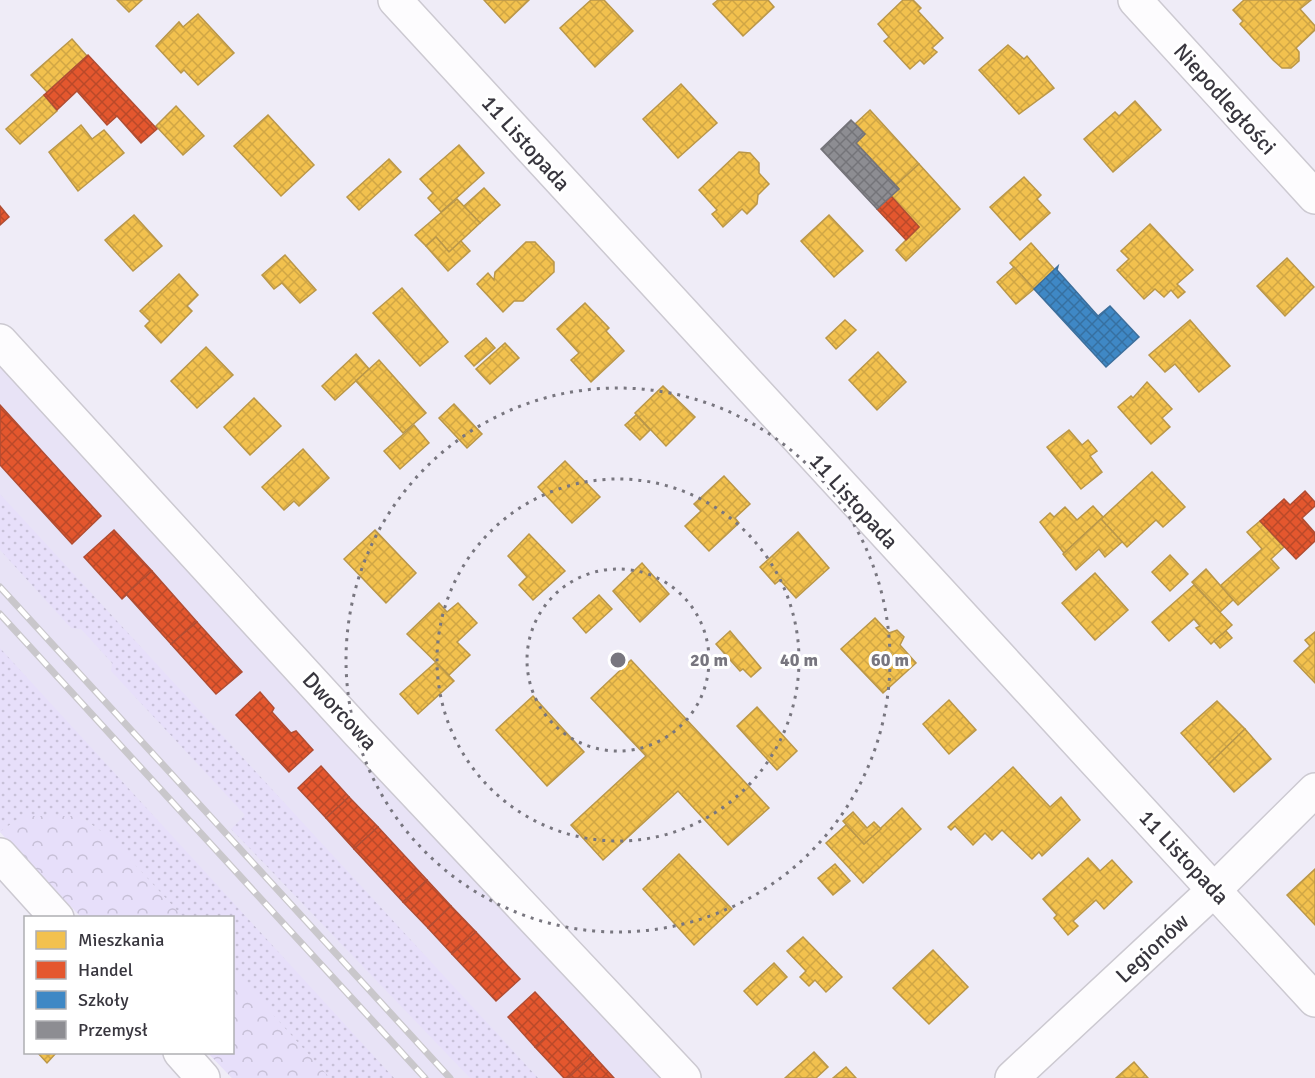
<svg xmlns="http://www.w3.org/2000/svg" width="1315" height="1078" font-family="Signika,sans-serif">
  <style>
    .built { fill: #e8e3f6 }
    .grass { fill: url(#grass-dots) }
    .forest { fill: url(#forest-crowns) }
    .homes { fill: url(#homes-cross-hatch); stroke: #ba9749; stroke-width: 1.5 }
    .shops { fill: url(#shops-cross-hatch); stroke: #b04d33; stroke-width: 1.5 }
    .schools { fill: url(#schools-cross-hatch); stroke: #3d6f9c; stroke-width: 1.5 }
    .industry { fill: url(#industry-cross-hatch); stroke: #747379; stroke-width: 1.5 }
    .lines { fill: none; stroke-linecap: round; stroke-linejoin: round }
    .minor-casing { stroke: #ccc9d1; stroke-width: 36 }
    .minor { stroke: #fdfcfe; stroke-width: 33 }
    .rail-casing { stroke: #c9c7cb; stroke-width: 7 }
    .rail { stroke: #fff; stroke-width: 4.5; stroke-dasharray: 14; stroke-linecap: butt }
    .ring { fill: none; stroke: #78767f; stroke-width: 3; stroke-dasharray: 3 6 }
    .labels { text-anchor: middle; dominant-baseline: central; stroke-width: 6; stroke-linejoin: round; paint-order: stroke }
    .street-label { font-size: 22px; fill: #38363e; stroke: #fff }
    .centre { fill: #78767f; stroke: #fff; stroke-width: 3 }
    .ring-label { font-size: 18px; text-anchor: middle; font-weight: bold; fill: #78767f; stroke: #fff; stroke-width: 6; stroke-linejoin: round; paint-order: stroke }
  </style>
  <defs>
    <pattern id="grass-dots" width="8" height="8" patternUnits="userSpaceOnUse" patternTransform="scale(1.5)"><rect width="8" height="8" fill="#e7dffa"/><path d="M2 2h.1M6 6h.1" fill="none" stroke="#c7c0d7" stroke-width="1.8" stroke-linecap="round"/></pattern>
    <pattern id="forest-crowns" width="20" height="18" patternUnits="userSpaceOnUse" patternTransform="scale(1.5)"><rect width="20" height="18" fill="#e7dffa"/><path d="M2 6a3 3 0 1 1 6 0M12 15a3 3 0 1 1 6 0" fill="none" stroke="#c7c0d7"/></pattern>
    <pattern id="homes-cross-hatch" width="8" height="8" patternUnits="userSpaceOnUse" patternTransform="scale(1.5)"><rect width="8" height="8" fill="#f2c14e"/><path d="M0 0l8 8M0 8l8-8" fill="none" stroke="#d0a645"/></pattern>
    <pattern id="shops-cross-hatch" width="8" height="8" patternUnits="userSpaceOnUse" patternTransform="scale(1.5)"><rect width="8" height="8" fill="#e4572e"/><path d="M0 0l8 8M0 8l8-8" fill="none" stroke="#ba4929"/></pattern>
    <pattern id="schools-cross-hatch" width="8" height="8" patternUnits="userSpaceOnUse" patternTransform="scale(1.5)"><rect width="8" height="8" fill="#3f88c5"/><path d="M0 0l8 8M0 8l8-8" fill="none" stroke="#3670a1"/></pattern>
    <pattern id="industry-cross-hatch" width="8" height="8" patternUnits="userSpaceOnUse" patternTransform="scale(1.5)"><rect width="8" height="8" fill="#8d8d92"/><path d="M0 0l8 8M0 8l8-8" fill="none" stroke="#747479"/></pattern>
  </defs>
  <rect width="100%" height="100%" fill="#efecf7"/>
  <!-- built -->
  <polygon class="built" points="0,363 661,1078 232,1078 208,1053 232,1052 232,918 81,917 0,832"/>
  <!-- grass -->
  <g class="grass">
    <polygon points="0,494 538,1078 470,1078 231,829 245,815 111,671 112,663 81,629 71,628 0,550"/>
    <polygon points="0,648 394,1078 330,1078 233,971 232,918 183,917 110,838 80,816 22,816 0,832"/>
  </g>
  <!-- forest -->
  <g class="forest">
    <polygon points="22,816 79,816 110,838 183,917 81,917 0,832"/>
    <polygon points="233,971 330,1078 232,1078 208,1053 232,1052"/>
  </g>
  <!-- homes -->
  <g class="homes">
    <polygon points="117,0 142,0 129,12"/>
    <polygon points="484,0 529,0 505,23"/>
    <polygon points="591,0 604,0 633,31 595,67 560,28"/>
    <polygon points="718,0 768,0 774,7 743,36 713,4"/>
    <polygon points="903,0 913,0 921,8 918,11 943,38 932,48 937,52 924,64 920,60 910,69 884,41 889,37 878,24"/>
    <polygon points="1244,0 1311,0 1300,9 1315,26 1315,30 1296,48 1299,52 1299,61 1291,68 1282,68 1273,60 1240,24 1243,21 1233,10"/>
    <polygon points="198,14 234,53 198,85 184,70 181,73 156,46 179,22 183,27"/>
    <polygon points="72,39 87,56 47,92 31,75"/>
    <polygon points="1008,45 1024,59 1027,56 1054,88 1019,114 979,70"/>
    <polygon points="681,84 717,123 678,158 643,119"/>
    <polygon points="44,95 57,111 20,144 6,129"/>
    <polygon points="1135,101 1161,130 1113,172 1084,139 1115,112 1119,116"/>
    <polygon points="176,106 204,136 183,155 156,126"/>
    <polygon points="870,110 919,164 896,185 856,143 865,134 855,124"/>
    <polygon points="268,115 314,165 281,196 234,146"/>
    <polygon points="81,125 92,139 104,130 124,153 78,191 49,152"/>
    <polygon points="459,145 484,173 441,212 428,198 433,193 420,179"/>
    <polygon points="739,152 750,153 759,163 759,173 769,184 758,195 757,204 747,214 742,209 723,227 712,214 717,210 699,190"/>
    <polygon points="389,159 401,172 359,210 347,197"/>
    <polygon points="919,164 960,209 906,261 896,250 919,227 891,196 899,189 896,185"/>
    <polygon points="1024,177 1041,195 1037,199 1050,213 1020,240 990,207"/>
    <polygon points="484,188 500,205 480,223 464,206"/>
    <polygon points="457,199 480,223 449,252 436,237 426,246 415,235"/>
    <polygon points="134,215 162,246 133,271 105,240"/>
    <polygon points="829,215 863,251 834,277 801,241"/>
    <polygon points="1150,224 1193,270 1177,284 1185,292 1178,298 1171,290 1164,297 1155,289 1144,299 1117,270 1129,259 1121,251"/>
    <polygon points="436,237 449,252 461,241 470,251 448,271 426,246"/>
    <polygon points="526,242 535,242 554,262 554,272 523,301 514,301 503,312 477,284 488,273 494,280 495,272"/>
    <polygon points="1031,243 1055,270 1034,289 1010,263"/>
    <polygon points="285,255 316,290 300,303 282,283 274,289 262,275"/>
    <polygon points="1287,258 1314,287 1285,316 1257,286"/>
    <polygon points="1014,267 1034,289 1016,304 997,282"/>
    <polygon points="179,274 198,295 187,306 192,311 161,343 145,326 150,321 140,311"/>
    <polygon points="402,288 448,342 420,366 373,313"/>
    <polygon points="585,303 609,328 606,331 624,351 591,382 571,360 579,353 557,329"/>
    <polygon points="845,320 856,330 836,349 826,338"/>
    <polygon points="1190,320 1230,366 1199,392 1175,364 1165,372 1149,355"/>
    <polygon points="486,338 495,348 474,366 465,356"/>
    <polygon points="505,343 519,358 490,384 476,369"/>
    <polygon points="206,347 233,375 197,408 171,381"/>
    <polygon points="878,352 906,382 877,410 849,380"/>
    <polygon points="356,354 369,369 335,400 322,386"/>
    <polygon points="379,360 426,413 403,433 356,381"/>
    <polygon points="1147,382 1172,409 1162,418 1170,427 1151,444 1118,407 1131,396 1133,398"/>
    <polygon points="663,386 695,417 666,446 635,413"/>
    <polygon points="254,398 281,426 250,455 224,427"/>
    <polygon points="454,404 482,434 467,448 439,418"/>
    <polygon points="636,415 650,430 640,440 625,425"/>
    <polygon points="414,425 429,443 400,469 384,451"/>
    <polygon points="1069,430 1082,445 1088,440 1097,451 1090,456 1102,472 1081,489 1047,447"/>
    <polygon points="303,449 329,478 299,506 294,501 284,510 262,487"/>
    <polygon points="565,461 600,497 572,523 538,487"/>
    <polygon points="1152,472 1185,507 1163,527 1156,520 1127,547 1101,519"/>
    <polygon points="724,476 750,504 735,518 739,523 709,551 685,526 701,511 694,504"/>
    <polygon points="1093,506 1103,517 1064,553 1040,522 1050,513 1054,517 1065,507 1077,520"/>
    <polygon points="1101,519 1122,542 1105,557 1099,549 1076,570 1063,554"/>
    <polygon points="1260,521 1284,547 1271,559 1279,568 1238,605 1220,586 1262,549 1247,532"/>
    <polygon points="375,530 416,573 386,603 344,559"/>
    <polygon points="798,532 829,568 796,598 780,580 775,584 760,567"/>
    <polygon points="529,534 565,571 533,600 519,585 527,577 508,556"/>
    <polygon points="1170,555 1188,574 1170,591 1152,572"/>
    <polygon points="642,563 669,594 640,622 613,591"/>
    <polygon points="1206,569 1233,600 1220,612 1192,582"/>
    <polygon points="1095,573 1128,610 1095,640 1062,603"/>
    <polygon points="1194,585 1232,625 1211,644 1196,628 1200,626 1194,619 1169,641 1152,622"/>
    <polygon points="599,595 612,609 586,633 573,618"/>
    <polygon points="439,603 447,612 458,603 477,623 457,642 470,655 449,675 407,634"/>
    <polygon points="875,618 889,633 897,630 904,637 900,645 916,663 883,693 841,649"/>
    <polygon points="730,631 761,668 751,677 743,669 740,671 716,644"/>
    <polygon points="1226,631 1232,638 1220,648 1214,641"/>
    <polygon points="1315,632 1315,683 1294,661 1310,646 1305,640"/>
    <polygon points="631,660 769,808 728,845 678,791 603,860 571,825 646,756 591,698"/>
    <polygon points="436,662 454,681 418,714 400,694"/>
    <polygon points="533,696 584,752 547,786 496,730"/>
    <polygon points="949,700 976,730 949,754 923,724"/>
    <polygon points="1217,701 1245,729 1209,764 1181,733"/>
    <polygon points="757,707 797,751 777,770 737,726"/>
    <polygon points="1245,729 1271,759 1234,792 1209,764"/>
    <polygon points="1013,767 1050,807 1061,797 1080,820 1042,856 1039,852 1032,859 1002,830 992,840 985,833 973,845 955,826 951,830 948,827"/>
    <polygon points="902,808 921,829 863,883 826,843 846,825 864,844"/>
    <polygon points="853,812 867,828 874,822 881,829 864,844 843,821"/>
    <polygon points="679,854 732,909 694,945 643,889"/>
    <polygon points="1088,858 1100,871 1112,860 1132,882 1104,909 1096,900 1073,921 1078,926 1068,935 1054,918 1057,915 1043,899"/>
    <polygon points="835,864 850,881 833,895 818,878"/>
    <polygon points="1315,869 1315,925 1287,895"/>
    <polygon points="803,937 842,977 826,992 815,980 809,986 800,977 806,971 787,951"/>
    <polygon points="933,950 968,987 929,1024 893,988"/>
    <polygon points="774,963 787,977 757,1005 744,991"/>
    <polygon points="37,1052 57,1052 47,1063"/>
    <polygon points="814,1052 828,1067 816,1078 785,1078"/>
    <polygon points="1134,1062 1148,1078 1116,1078"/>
    <polygon points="846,1067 856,1078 833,1078"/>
  </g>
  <!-- shops -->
  <g class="shops">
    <polygon points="88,55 157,129 141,143 117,116 107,125 77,91 57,110 44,95"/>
    <polygon points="891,196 919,227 906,240 877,209"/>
    <polygon points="0,206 9,217 0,225"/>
    <polygon points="0,405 101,516 72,544 0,465"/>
    <polygon points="1305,491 1315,502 1315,506 1302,518 1315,533 1315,541 1296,559 1260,521 1284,499 1290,505"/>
    <polygon points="114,530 152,571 122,599 84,557"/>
    <polygon points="152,571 197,622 171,644 126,594"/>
    <polygon points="197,622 242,672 216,694 171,644"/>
    <polygon points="260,692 274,708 272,712 291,733 296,731 313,750 289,772 236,715"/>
    <polygon points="321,766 349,797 326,818 298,788"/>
    <polygon points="349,797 378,827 354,849 326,818"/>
    <polygon points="378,827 427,880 403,902 354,849"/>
    <polygon points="427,880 451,906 428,928 403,902"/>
    <polygon points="451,906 476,932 452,954 428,928"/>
    <polygon points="476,932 520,979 496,1001 452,954"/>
    <polygon points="535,992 563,1022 535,1047 508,1017"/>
    <polygon points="563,1022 593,1055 568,1078 564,1078 535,1047"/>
    <polygon points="593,1055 614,1078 568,1078"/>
  </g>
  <!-- schools -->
  <polygon class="schools" points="1058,266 1057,270 1098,316 1110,306 1139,337 1106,367 1034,289"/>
  <!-- industry -->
  <polygon class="industry" points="851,120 865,134 856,143 899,189 877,209 821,149"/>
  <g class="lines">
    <defs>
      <g id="minor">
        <polyline points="395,0 1315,1000"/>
        <polyline points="1135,0 1315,197"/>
        <polyline points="0,341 359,733 684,1078"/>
        <polyline points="0,855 57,918"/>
        <polyline points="180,1052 203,1078"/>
        <polyline points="1012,1078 1215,889 1315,790"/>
      </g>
    </defs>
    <!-- minor casing -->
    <use href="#minor" class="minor-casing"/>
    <!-- minor -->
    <use href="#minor" class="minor"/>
    <defs>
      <g id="rail">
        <polyline points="0,587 450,1078"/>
        <polyline points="0,614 425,1078"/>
      </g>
    </defs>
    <!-- rail casing -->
    <use href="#rail" class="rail-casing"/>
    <!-- rail -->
    <use href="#rail" class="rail"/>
  </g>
  <!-- distance rings -->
  <g class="ring">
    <circle cx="618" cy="660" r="91"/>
    <circle cx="618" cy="660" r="181"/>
    <circle cx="618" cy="660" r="272"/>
  </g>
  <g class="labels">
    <!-- street labels -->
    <g class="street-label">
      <text transform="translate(1225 99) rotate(48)">Niepodległości</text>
      <text transform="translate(526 143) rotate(48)">11 Listopada</text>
      <text transform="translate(854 501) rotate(48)">11 Listopada</text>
      <text transform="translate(340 711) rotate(47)">Dworcowa</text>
      <text transform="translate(1184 857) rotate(47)">11 Listopada</text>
      <text transform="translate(1152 948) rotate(-43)">Legionów</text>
    </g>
  </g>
  <circle cx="618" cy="660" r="9" class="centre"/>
  <g class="ring-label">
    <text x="709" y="666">20 m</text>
    <text x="799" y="666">40 m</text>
    <text x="890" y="666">60 m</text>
  </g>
  <!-- legend -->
  <rect x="24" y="916" width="210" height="138" fill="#ffffff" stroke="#afafb2" stroke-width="1.5"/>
  <rect x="36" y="931" width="30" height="18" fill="#f2c14e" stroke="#afafb2" stroke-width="1.5"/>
  <text x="78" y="946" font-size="18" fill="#38363e">Mieszkania</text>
  <rect x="36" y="961" width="30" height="18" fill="#e4572e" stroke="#afafb2" stroke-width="1.5"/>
  <text x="78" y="976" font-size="18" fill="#38363e">Handel</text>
  <rect x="36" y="991" width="30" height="18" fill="#3f88c5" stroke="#afafb2" stroke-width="1.5"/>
  <text x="78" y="1006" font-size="18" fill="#38363e">Szkoły</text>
  <rect x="36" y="1021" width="30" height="18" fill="#8d8d92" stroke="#afafb2" stroke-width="1.5"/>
  <text x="78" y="1036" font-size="18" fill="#38363e">Przemysł</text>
</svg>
